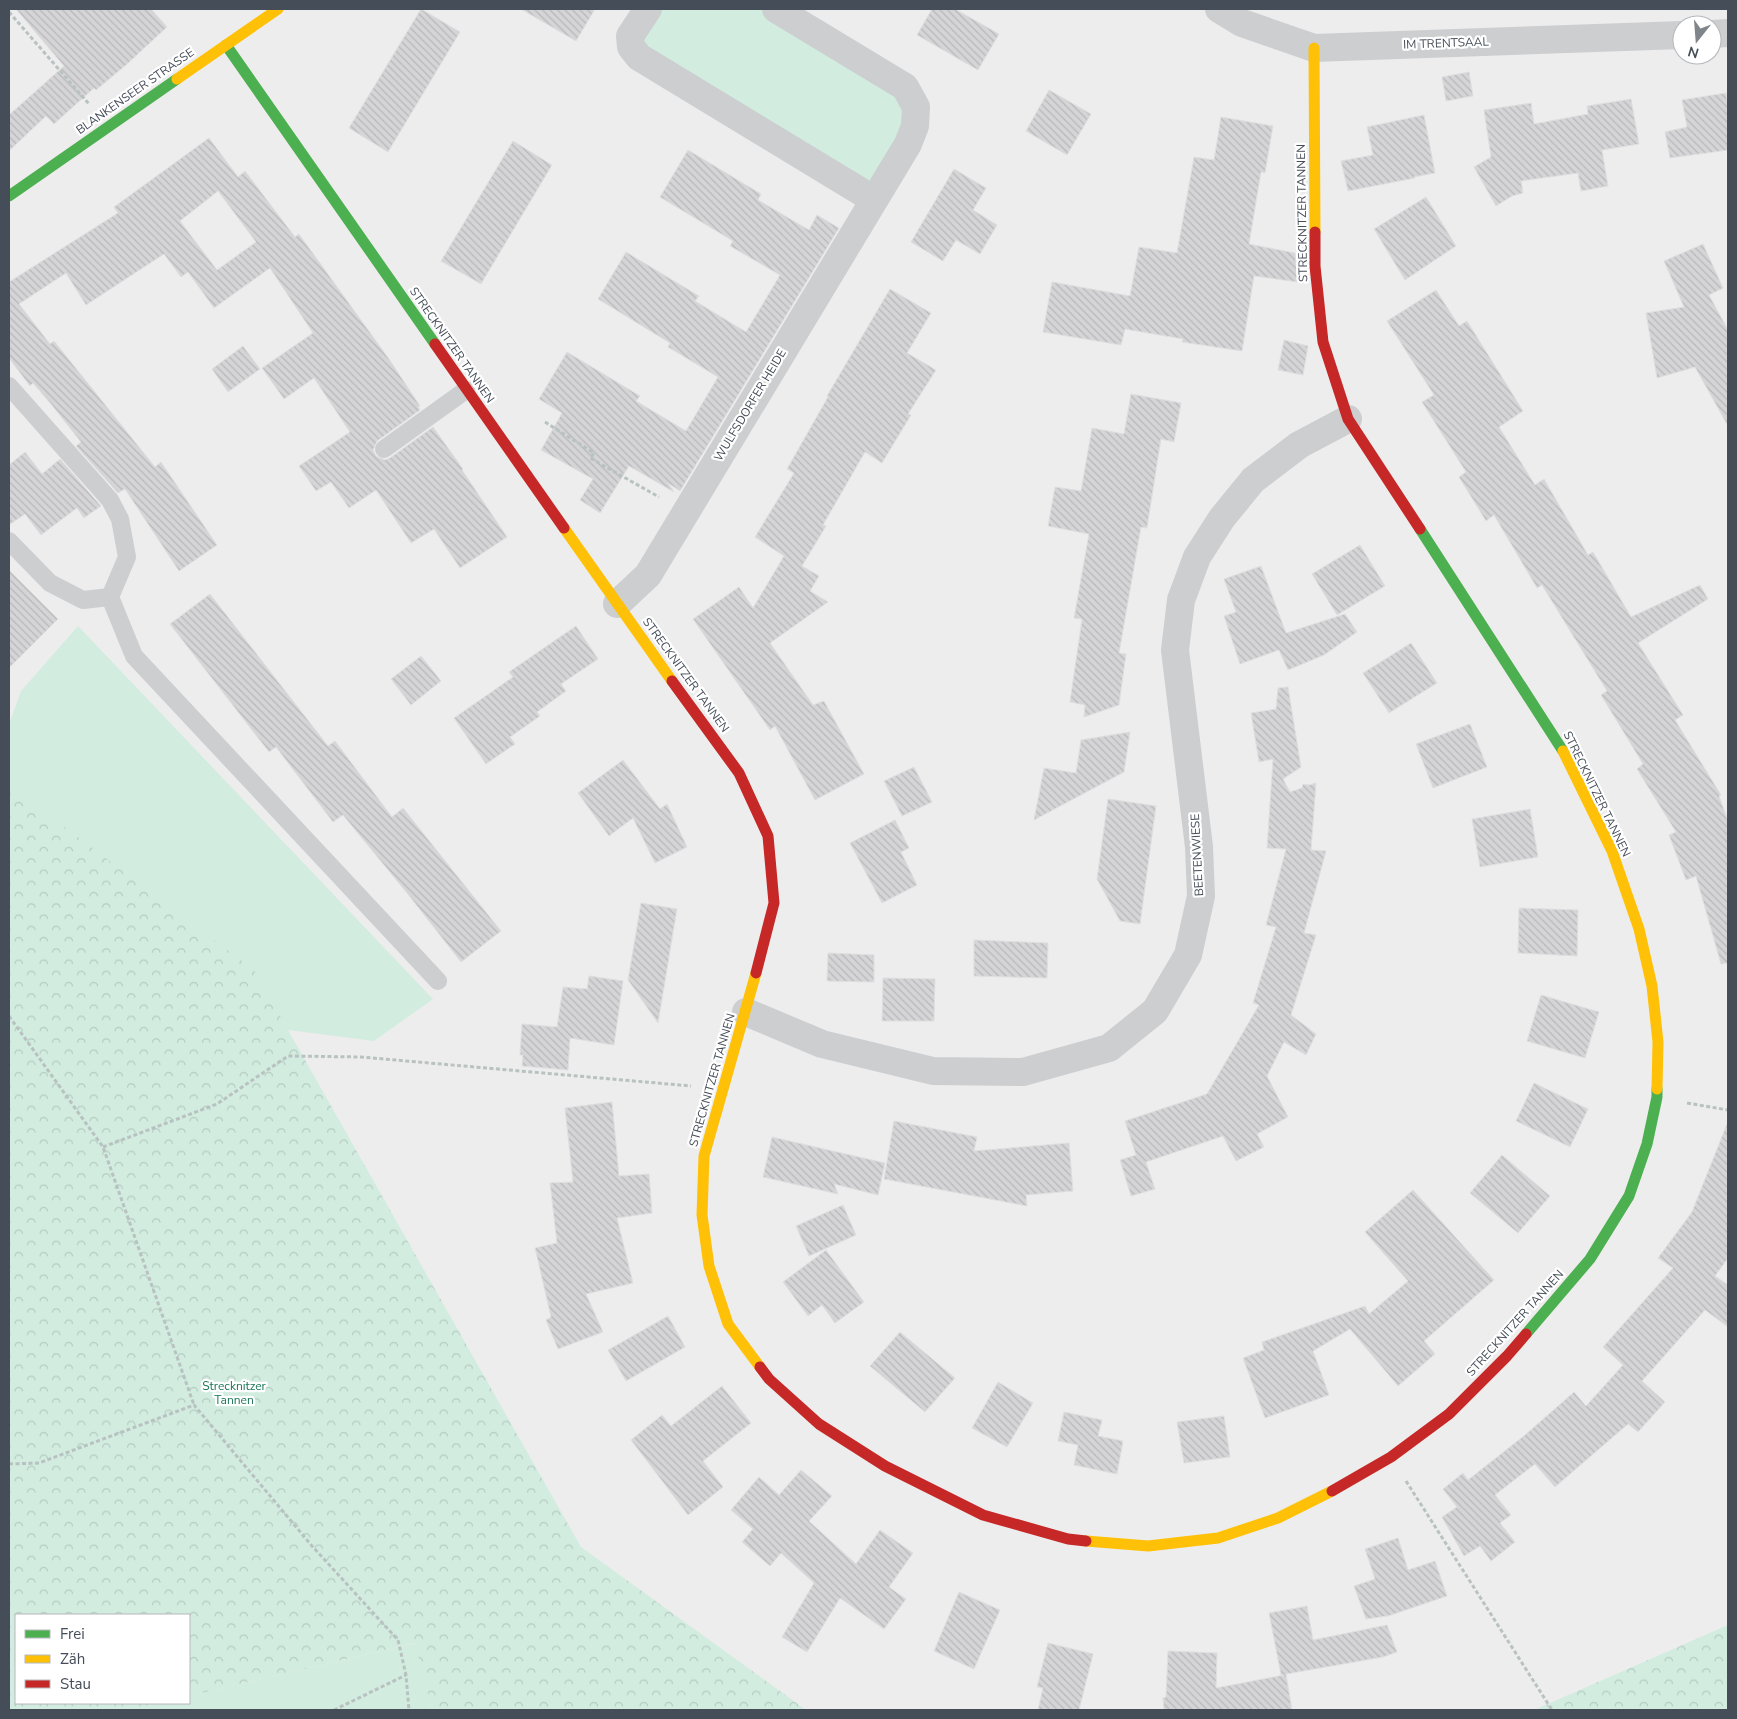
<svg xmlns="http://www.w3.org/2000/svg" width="1737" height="1719" font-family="'Nunito Sans',sans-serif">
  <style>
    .grass { fill: #d2ece0 }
    .forest { fill: url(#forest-crowns) }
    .building { fill: url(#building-back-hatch); stroke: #dfdfe0; fill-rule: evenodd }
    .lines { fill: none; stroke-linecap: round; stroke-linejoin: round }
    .path { stroke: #b8c2c1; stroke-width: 3; stroke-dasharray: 4 2.5; stroke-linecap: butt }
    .lane { stroke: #ccced0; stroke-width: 18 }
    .street { stroke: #ccced0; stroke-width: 28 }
    .fast { stroke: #4caf50; stroke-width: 11 }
    .slow { stroke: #ffc107; stroke-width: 11 }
    .jam { stroke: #c62828; stroke-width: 11 }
    .labels { text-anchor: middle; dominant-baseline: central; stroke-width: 4.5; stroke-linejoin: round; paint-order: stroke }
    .street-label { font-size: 12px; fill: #454d58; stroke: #fff }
    .park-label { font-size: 12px; fill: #1a7655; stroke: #fff }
  </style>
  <defs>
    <pattern id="forest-crowns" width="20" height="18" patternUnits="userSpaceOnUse" patternTransform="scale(1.25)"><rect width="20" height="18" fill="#d2ece0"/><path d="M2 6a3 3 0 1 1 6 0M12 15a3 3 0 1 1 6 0" fill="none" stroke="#b6ccc2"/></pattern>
    <pattern id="building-back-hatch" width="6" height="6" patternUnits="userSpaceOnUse" patternTransform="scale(1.25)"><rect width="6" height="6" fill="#d5d5d7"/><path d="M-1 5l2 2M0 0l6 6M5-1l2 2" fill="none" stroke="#b8b8bb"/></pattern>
  </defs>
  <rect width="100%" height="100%" fill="#eeeded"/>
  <!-- grass -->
  <g class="grass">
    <polygon points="648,9 776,9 916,107 873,199 639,57"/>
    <polygon points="78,626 433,999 374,1041 288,1030 253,970 9,785 9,724 21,691"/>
    <polygon points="416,1643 432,1710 126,1710 158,1703 189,1703 189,1696"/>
  </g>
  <!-- forest -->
  <g class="forest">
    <polygon points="9,785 254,970 581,1547 806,1710 432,1710 415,1643 189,1696 189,1615 16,1615 16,1703 158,1703 126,1710 9,1710"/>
    <polygon points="1728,1625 1728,1710 1534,1710"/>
  </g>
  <!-- building -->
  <g class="building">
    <polygon points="16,9 151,9 167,27 126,65 96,90 94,88 54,124 46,116 9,151 9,115 64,66"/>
    <polygon points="421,9 460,32 388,152 349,128"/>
    <polygon points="521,9 595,9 576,41"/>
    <polygon points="932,9 955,9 999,34 978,70 917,35"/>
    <polygon points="1469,72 1473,96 1446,101 1442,77"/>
    <polygon points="1049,90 1091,114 1067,155 1026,131"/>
    <polygon points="1726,93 1728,108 1728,150 1670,158 1665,132 1687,127 1682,100"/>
    <polygon points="1631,99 1639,144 1602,150 1608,186 1581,191 1578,173 1521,181 1523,193 1512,196 1496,206 1474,167 1491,157 1484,110 1531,103 1534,124 1588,114 1587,106"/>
    <polygon points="1424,115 1435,173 1414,177 1415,178 1348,191 1341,161 1373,155 1367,127"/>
    <polygon points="1221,117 1273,126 1265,173 1261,172 1249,244 1295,253 1298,282 1254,276 1242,351 1182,342 1183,339 1125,329 1121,345 1043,332 1052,282 1130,296 1139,247 1177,253 1194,157 1214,160"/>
    <path d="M209 138 238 177 245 171 295 237 299 234 389 359 420 406 418 407 420 410 377 441 373 450 376 456 385 460 390 458 433 427 463 469 462 470 507 537 460 568 434 529 411 543 376 490 349 508 331 482 316 491 299 466 350 432 314 378 284 399 262 368 313 333 270 268 214 308 188 272 181 277 164 254 86 305 66 273 19 304 50 344 54 341 155 467 161 462 217 545 179 571 125 489 118 493 76 446 81 442 51 404 33 383 30 386 9 358V282L118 213 114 207ZM218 191 256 242 217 270 180 221Z"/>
    <polygon points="513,141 552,165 481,284 441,261"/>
    <polygon points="688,150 761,194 758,200 809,230 817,215 839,228 680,491 668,483 674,492 629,466 600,513 580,500 593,479 541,450 562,413 539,399 567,352 640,396 636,401 686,431 718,377 668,347 670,343 598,299 626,252 699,296 695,301 746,332 780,275 730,246 733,241 660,197"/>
    <polygon points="954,169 986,188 973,210 997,225 980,254 956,240 943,261 911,242"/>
    <polygon points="1426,197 1456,246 1405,280 1374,229"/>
    <polygon points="1703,244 1723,288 1709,295 1728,330 1728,426 1695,367 1657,378 1646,313 1684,307 1664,261"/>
    <polygon points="890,289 931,313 907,353 936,370 908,414 911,415 882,463 865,452 823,525 826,526 802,566 819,576 810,591 828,602 770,643 813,705 824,701 864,774 815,800 775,726 770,730 693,619 739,587 753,608 784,556 755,537 794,473 787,469 828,397 827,396"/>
    <polygon points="1436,290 1459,326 1467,321 1523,411 1499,427 1535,485 1544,479 1588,555 1593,552 1631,617 1700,585 1708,599 1638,643 1683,715 1675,720 1721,795 1719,796 1728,821 1728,963 1721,964 1696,876 1686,880 1669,835 1676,832 1637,769 1643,764 1601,695 1607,691 1542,585 1537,588 1494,515 1486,521 1459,477 1466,472 1422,402 1434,395 1387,321"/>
    <polygon points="1284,340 1308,346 1303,375 1278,370"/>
    <polygon points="243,346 260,369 228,392 212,369"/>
    <polygon points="1131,394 1181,403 1174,442 1161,439 1147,528 1141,527 1119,653 1126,654 1119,705 1084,717 1085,705 1070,702 1082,619 1074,618 1089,534 1048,526 1055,487 1081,491 1092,428 1124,434"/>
    <polygon points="25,452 42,474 60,459 101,506 84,518 77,508 41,535 25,514 9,525 9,465"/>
    <polygon points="1360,545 1385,586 1337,615 1312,574"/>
    <polygon points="1261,566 1286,633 1345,614 1357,632 1324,655 1288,670 1279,650 1240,664 1224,616 1236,612 1224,579"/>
    <polygon points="9,570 58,619 9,668"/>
    <polygon points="210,594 328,746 335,741 392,817 403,808 501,931 461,962 407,893 343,815 333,822 276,747 269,752 170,624"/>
    <polygon points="576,626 598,659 561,684 566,691 537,712 540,716 510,737 515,744 486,764 454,718 513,677 509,672"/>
    <polygon points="1411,643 1437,683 1389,713 1363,673"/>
    <polygon points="421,656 441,681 411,705 391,679"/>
    <polygon points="1288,687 1301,767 1283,779 1290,792 1302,788 1303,784 1309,785 1316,783 1311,850 1326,851 1304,933 1316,935 1291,1015 1316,1034 1306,1055 1284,1042 1267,1076 1288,1117 1257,1134 1264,1147 1236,1161 1223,1136 1146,1162 1155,1189 1131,1196 1120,1160 1136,1155 1125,1121 1207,1094 1259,1005 1253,1003 1276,927 1266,925 1286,849 1267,848 1273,759 1259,762 1251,713 1276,709 1278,688"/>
    <polygon points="1470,724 1487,767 1433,788 1416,744"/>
    <polygon points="1130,732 1124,772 1034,820 1044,768 1076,773 1081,740"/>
    <polygon points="623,760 660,809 667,804 687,847 655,863 633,818 609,836 578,793"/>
    <polygon points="914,767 932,802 902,816 884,781"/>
    <polygon points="1108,799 1156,806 1140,924 1120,921 1097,879"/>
    <polygon points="1530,809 1538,857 1480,867 1472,819"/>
    <polygon points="895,820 909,848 901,852 917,885 882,903 850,843"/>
    <polygon points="641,903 677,909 658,1023 628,980"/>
    <polygon points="1519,908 1578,910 1577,956 1518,953"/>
    <polygon points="974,940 1048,943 1047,978 974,976"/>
    <polygon points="828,953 874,955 874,982 827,981"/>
    <polygon points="589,976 623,981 614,1045 570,1038 568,1070 522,1066 523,1055 520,1055 522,1024 557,1027 563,987 587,989"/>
    <polygon points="883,978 935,979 934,1021 882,1021"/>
    <polygon points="1541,995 1599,1012 1585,1058 1527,1041"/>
    <polygon points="1534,1083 1588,1109 1570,1147 1516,1121"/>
    <polygon points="612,1102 619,1176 649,1174 652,1213 617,1218 633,1283 586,1294 603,1332 558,1349 546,1320 551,1317 535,1248 557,1243 550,1183 573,1182 565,1108"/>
    <polygon points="894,1121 977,1137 974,1151 1069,1143 1073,1191 1026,1195 1027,1206 884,1179"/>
    <polygon points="1727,1124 1728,1124 1728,1258 1715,1276 1728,1285 1728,1327 1705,1310 1642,1381 1665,1402 1638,1432 1628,1424 1555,1487 1535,1464 1495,1495 1511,1515 1500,1523 1515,1542 1491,1561 1480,1546 1464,1556 1442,1517 1457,1507 1443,1489 1463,1473 1468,1480 1525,1435 1574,1392 1586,1406 1623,1365 1603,1347 1673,1268 1658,1258 1692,1212"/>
    <polygon points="772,1137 885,1163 878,1195 834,1184 838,1194 763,1177"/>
    <polygon points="1502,1155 1550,1196 1518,1233 1470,1193"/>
    <polygon points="1413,1190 1494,1280 1424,1341 1435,1354 1398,1386 1350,1329 1313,1351 1329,1395 1265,1418 1243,1358 1264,1350 1262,1342 1365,1306 1369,1314 1408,1281 1365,1232"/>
    <polygon points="843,1205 856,1235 809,1256 796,1226"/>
    <polygon points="826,1250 864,1302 835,1323 822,1305 808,1316 783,1282"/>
    <polygon points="668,1316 685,1347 626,1381 608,1350"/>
    <polygon points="900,1332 955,1378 925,1412 870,1366"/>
    <polygon points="998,1382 1033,1403 1007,1447 972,1428"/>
    <polygon points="722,1386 751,1423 703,1461 723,1487 688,1515 631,1440 662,1415 671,1426"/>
    <polygon points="1064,1412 1102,1420 1098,1436 1123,1441 1117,1474 1074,1465 1078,1445 1058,1441"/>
    <polygon points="1224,1416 1230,1457 1184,1463 1177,1422"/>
    <polygon points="801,1470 832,1496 809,1521 856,1564 880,1530 913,1553 889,1587 906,1599 884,1629 840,1598 807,1652 782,1637 814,1583 781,1553 770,1566 742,1542 753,1529 731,1510 759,1477 779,1495"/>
    <polygon points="1398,1538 1408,1570 1435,1561 1447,1596 1388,1616 1366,1619 1354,1586 1375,1579 1365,1549"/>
    <polygon points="959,1592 1000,1610 974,1669 934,1651"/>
    <polygon points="1307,1606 1313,1640 1387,1625 1397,1652 1383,1657 1286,1674 1292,1710 1164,1710 1163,1698 1166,1697 1168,1651 1217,1653 1216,1688 1284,1675 1281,1675 1269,1613"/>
    <polygon points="1048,1643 1093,1654 1079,1710 1038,1710 1043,1688 1037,1687"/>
  </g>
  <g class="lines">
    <!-- path -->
    <g class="path">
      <polyline points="9,12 89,104"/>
      <polyline points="545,422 594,453 590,458 659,497"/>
      <polyline points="9,1016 103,1147 194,1405"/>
      <polyline points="1687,1103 1728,1110"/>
      <polyline points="103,1147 217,1104 288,1056 361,1057 691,1086"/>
      <polyline points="9,1464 39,1463 194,1405 312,1546 398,1640 406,1675 409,1710"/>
      <polyline points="1406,1481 1552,1710"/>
      <polyline points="334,1710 406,1675"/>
    </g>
    <!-- lane -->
    <g class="lane">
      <polyline points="9,386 110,500 120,519 127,557 110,597 134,656 438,981"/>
      <polyline points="384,449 466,390"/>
      <polyline points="9,541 50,583 83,600 110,597"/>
    </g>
    <!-- street -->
    <g class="street">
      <polyline points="648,9 630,36 631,47 639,57 873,199"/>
      <polyline points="1219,9 1242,23 1314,48 1682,35"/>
      <polyline points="1712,34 1728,33"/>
      <polyline points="617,604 648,575 908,144 915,126 916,107 905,87 776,9"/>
      <polyline points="746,1012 822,1044 933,1071 1023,1072 1109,1048 1155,1011 1188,955 1201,896 1199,847 1175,650 1181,600 1197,557 1222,518 1253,480 1299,445 1348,419"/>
    </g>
    <!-- fast -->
    <g class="fast">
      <polyline points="226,45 435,344"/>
      <polyline points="9,196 177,79"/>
      <polyline points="1420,529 1563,751"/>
      <polyline points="1526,1334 1590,1259 1629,1196 1647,1144 1657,1097 1657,1089"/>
    </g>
    <!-- slow -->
    <g class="slow">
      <polyline points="1314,48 1315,232"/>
      <polyline points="177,79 278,9"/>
      <polyline points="564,528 672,681"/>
      <polyline points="1563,751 1612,851 1639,929 1652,986 1658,1042 1657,1089"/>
      <polyline points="756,973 704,1156 702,1215 709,1266 728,1324 760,1367"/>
      <polyline points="1086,1541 1148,1546 1218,1538 1278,1518 1332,1491"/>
    </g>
    <!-- jam -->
    <g class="jam">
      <polyline points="1315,232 1315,266 1323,342 1348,419 1420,529"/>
      <polyline points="435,344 564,528"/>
      <polyline points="672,681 739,773 768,836 774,903 756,973"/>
      <polyline points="760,1367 769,1379 819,1424 885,1466 983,1515 1068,1539 1086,1541"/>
      <polyline points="1332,1491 1391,1457 1449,1414 1507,1356 1526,1334"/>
    </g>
  </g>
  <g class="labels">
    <!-- street labels -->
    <g class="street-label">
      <text transform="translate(1446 43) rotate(-2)">IM TRENTSAAL</text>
      <text transform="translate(135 91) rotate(-35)">BLANKENSEER STRASSE</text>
      <text transform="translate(1302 213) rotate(-91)">STRECKNITZER TANNEN</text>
      <text transform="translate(452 345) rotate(55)">STRECKNITZER TANNEN</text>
      <text transform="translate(750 405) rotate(-59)">WULFSDORFER HEIDE</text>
      <text transform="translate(686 675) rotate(54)">STRECKNITZER TANNEN</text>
      <text transform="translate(1597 794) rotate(64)">STRECKNITZER TANNEN</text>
      <text transform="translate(1197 855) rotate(-93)">BEETENWIESE</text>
      <text transform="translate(712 1080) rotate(-74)">STRECKNITZER TANNEN</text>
      <text transform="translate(1515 1323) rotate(-48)">STRECKNITZER TANNEN</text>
    </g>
    <!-- park labels -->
    <g class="park-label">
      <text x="234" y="1386">Strecknitzer<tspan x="234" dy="14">Tannen</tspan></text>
    </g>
  </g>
  <!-- border -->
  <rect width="1737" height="1719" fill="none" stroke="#454d58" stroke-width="20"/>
  <!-- legend -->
  <rect x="15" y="1614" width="175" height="90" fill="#ffffff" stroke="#b5b8bc"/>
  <rect x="25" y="1630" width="25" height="8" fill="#4caf50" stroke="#b5b8bc"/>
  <text x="60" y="1639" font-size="15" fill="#454d58">Frei</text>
  <rect x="25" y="1655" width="25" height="8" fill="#ffc107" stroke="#b5b8bc"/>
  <text x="60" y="1664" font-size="15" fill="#454d58">Zäh</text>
  <rect x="25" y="1680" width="25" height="8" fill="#c62828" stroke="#b5b8bc"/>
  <text x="60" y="1689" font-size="15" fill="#454d58">Stau</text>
  <!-- north arrow -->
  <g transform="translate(1697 40) rotate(197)"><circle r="24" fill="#ffffff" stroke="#b5b8bc"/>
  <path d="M0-4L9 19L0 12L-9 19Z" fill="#80858c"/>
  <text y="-8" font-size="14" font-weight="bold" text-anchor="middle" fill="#454d58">N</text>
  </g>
</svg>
